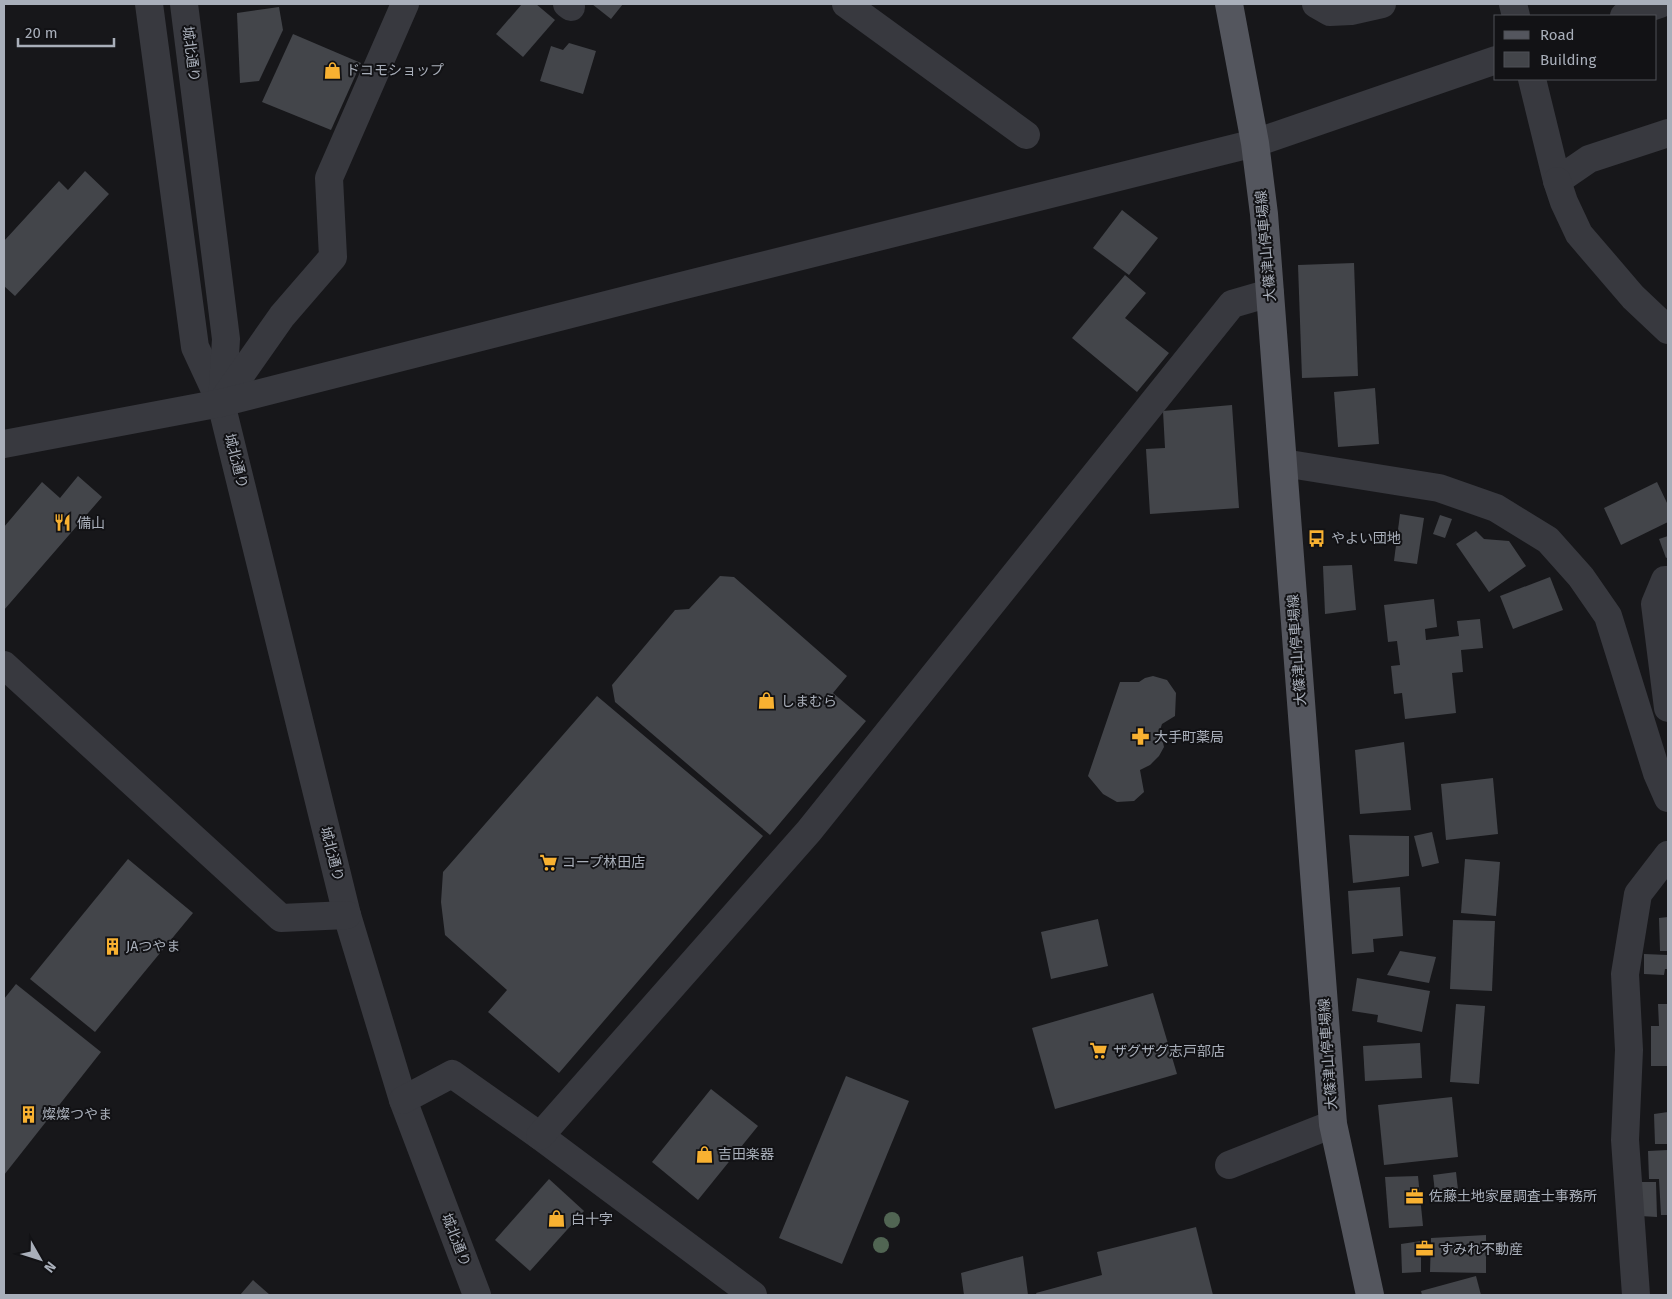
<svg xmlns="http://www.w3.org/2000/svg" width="1672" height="1299" font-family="'Fira Sans','Noto Sans JP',sans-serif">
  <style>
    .building { fill: #43454a }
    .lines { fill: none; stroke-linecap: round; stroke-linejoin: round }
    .minor { stroke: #38393f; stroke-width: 28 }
    .major { stroke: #54565e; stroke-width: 28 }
    .tree { fill: #516553 }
    .labels { text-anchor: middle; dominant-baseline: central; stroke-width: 4; stroke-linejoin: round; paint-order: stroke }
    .street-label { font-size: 14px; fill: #a9afba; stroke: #121215 }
    .poi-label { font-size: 14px; fill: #a9afba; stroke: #121215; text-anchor: start }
  </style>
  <rect width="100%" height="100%" fill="#17171a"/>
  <!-- building -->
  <g class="building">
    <polygon points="522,4 536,4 555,20 523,57 496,34"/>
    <polygon points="592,4 623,4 611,19"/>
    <polygon points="279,7 283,30 259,81 240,83 237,13"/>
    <polygon points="293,34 361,63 331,130 262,102"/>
    <polygon points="569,43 596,51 583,94 540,81 551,46 563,50"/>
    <polygon points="85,171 109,194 15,296 4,286 4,241 59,181 68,190"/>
    <polygon points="1122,210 1158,238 1129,275 1093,248"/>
    <polygon points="1354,263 1358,376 1302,378 1298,265"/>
    <polygon points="1125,275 1146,293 1125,318 1169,353 1137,392 1072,338"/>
    <polygon points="1375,388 1379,444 1338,447 1334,392"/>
    <polygon points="1232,405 1239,508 1150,514 1146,449 1165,448 1163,411"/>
    <polygon points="78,476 102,497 4,610 4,527 42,482 60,498"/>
    <polygon points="1657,482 1668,505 1668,522 1621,545 1604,508"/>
    <polygon points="1400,514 1424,518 1417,564 1394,561"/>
    <polygon points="1440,515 1452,519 1445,538 1433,534"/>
    <polygon points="1476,531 1484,539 1509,541 1526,566 1489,592 1456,544"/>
    <polygon points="1668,536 1668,557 1666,558 1659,539"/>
    <polygon points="1352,565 1356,610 1325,614 1323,566"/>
    <polygon points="720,576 734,577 847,676 833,693 866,721 770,835 615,702 612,685 675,610 689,609"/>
    <polygon points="1550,577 1563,610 1513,629 1500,596"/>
    <polygon points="1434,599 1437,627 1425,629 1426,640 1459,636 1457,621 1480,619 1483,648 1461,650 1463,672 1452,673 1456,713 1405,719 1402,693 1394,694 1391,666 1400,665 1397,641 1388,642 1384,605"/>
    <polygon points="1153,676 1167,680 1176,693 1175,716 1162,724 1160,730 1164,747 1159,756 1150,765 1140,770 1144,792 1134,801 1117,802 1103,794 1088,776 1120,682 1139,682 1145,678"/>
    <polygon points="597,696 763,836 559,1073 488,1012 507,990 445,935 441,902 443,872"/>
    <polygon points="1404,742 1411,810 1360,814 1355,750"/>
    <polygon points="1493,778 1498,834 1446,840 1441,784"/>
    <polygon points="1432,832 1439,863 1422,867 1414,836"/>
    <polygon points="1349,835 1409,836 1409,876 1353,883"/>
    <polygon points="128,859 193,913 95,1032 30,979"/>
    <polygon points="1465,859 1500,862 1496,916 1461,913"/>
    <polygon points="1400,887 1403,936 1373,939 1374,952 1352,954 1348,891"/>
    <polygon points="1668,917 1668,951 1660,951 1659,918"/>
    <polygon points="1098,919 1108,966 1051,979 1041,932"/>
    <polygon points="1453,920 1495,921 1492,991 1450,989"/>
    <polygon points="1400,951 1436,957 1429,983 1387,975"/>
    <polygon points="1644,954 1668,955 1668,969 1665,969 1664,975 1644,974"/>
    <polygon points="1357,978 1430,991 1422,1032 1377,1022 1378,1015 1352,1011"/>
    <polygon points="16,984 101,1052 4,1175 4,999"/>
    <polygon points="1153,993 1177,1074 1055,1109 1032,1028"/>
    <polygon points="1456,1004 1485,1006 1479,1084 1450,1082"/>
    <polygon points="1658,1004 1668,1004 1668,1066 1651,1066 1651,1026 1659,1026"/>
    <polygon points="1420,1043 1422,1078 1365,1081 1363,1046"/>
    <polygon points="846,1076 909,1101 842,1264 779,1238"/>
    <polygon points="711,1089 758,1126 698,1200 652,1162"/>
    <polygon points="1452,1097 1458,1157 1384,1165 1378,1105"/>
    <polygon points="1668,1112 1668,1144 1655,1144 1654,1114"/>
    <polygon points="1668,1150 1668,1215 1661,1215 1659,1179 1649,1179 1648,1151"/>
    <polygon points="1456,1172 1459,1198 1436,1201 1433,1175"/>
    <polygon points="1418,1176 1423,1226 1389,1228 1385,1177"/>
    <polygon points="549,1179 584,1211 530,1271 495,1240"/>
    <polygon points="1641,1182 1656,1182 1657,1217 1640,1216"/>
    <polygon points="1196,1227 1213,1295 1037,1295 1036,1293 1102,1275 1097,1252"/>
    <polygon points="1486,1235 1486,1273 1430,1272 1431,1238"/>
    <polygon points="1421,1241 1421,1272 1402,1273 1401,1244"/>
    <polygon points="1023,1256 1028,1295 964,1295 961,1273"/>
    <polygon points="1476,1276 1481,1295 1422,1295 1421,1291"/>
    <polygon points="253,1280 270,1295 240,1295"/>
  </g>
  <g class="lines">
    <!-- minor -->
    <g class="minor">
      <polyline points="149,4 195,347 221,403 347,915 403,1100 477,1295"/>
      <polyline points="184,4 226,339 222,402"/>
      <polyline points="567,4 571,7"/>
      <polyline points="846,4 1026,135"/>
      <polyline points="1316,4 1330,12 1351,11 1382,4"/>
      <polyline points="1513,4 1516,16"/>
      <polyline points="1624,16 1660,4"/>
      <polyline points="1532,79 1557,181 1589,159 1668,133"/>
      <polyline points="1557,181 1564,202 1579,234 1633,297 1668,330"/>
      <polyline points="221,403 282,316 333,257 329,178 405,4"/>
      <polyline points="4,444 221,403 677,287 1255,143 1496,60"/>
      <polyline points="1283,463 1439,488 1496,508 1548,540 1581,577 1608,616 1657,773 1668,798"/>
      <polyline points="1668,580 1665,580 1655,604 1668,708"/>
      <polyline points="4,665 281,918 347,915"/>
      <polyline points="403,1100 452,1074 540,1136 753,1295"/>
      <polyline points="540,1136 809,831 1232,304 1270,293"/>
      <polyline points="1229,1165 1333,1124"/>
      <polyline points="1636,1295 1625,1140 1629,1050 1625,974 1638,894 1668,855"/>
    </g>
    <!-- major -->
    <polyline class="major" points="1229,4 1255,143 1264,214 1333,1124 1370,1295"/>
  </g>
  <!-- trees -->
  <g class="tree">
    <circle cx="892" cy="1220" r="8"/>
    <circle cx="881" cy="1245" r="8"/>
  </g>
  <!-- icons -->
  <defs>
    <symbol id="shop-bare" viewBox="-9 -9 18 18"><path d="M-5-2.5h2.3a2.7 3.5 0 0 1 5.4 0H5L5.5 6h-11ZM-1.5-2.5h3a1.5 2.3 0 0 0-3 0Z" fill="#f8b131" stroke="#121215" stroke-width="2.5" paint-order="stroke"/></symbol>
    <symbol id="restaurant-bare" viewBox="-9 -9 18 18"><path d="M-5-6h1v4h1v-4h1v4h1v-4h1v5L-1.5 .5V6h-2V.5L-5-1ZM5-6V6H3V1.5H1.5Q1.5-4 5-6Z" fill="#f8b131" stroke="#121215" stroke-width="2.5" paint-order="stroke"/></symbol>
    <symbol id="bus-bare" viewBox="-9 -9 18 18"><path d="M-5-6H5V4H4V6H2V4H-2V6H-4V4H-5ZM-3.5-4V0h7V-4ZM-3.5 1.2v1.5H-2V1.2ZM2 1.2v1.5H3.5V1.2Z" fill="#f8b131" stroke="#121215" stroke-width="2.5" paint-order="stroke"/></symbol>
    <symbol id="pharmacy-bare" viewBox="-9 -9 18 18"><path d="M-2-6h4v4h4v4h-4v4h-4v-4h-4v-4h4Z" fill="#f8b131" stroke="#121215" stroke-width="2.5" paint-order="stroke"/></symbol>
    <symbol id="supermarket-bare" viewBox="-9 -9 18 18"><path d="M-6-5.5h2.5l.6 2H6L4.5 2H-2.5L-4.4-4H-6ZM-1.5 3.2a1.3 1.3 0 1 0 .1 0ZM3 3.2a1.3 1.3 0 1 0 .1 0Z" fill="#f8b131" stroke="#121215" stroke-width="2.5" paint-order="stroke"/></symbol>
    <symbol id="building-bare" viewBox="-9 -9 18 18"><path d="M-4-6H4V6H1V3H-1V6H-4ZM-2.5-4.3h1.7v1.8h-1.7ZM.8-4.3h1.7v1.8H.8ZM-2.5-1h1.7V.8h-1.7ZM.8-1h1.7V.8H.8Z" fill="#f8b131" stroke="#121215" stroke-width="2.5" paint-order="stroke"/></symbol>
    <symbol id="office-bare" viewBox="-9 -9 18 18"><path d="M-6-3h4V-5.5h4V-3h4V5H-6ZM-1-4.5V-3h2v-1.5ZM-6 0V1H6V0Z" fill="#f8b131" stroke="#121215" stroke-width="2.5" paint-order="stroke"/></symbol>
  </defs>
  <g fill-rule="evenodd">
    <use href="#shop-bare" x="320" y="58" width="25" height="25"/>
    <use href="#restaurant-bare" x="50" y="510" width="25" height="25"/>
    <use href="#bus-bare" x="1304" y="526" width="25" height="25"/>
    <use href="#shop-bare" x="754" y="688" width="25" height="25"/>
    <use href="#pharmacy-bare" x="1128" y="724" width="25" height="25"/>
    <use href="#supermarket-bare" x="536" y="850" width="25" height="25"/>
    <use href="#building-bare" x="100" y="934" width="25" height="25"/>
    <use href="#supermarket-bare" x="1086" y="1038" width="25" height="25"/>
    <use href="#building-bare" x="16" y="1102" width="25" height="25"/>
    <use href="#shop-bare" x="692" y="1142" width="25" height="25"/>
    <use href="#office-bare" x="1402" y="1184" width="25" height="25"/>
    <use href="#shop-bare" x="544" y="1206" width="25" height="25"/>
    <use href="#office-bare" x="1412" y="1236" width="25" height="25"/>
  </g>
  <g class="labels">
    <!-- street labels -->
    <g class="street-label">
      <text transform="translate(191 54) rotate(83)">城北通り</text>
      <text transform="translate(1266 246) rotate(-95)">大篠津山停車場線</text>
      <text transform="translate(236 461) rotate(76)">城北通り</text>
      <text transform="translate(1297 650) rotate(-94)">大篠津山停車場線</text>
      <text transform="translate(332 854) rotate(76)">城北通り</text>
      <text transform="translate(1328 1054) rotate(-94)">大篠津山停車場線</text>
      <text transform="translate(456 1240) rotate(69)">城北通り</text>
    </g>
    <!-- poi labels -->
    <g class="poi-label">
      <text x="346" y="70">ドコモショップ</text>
      <text x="77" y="523">備山</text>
      <text x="1331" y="538">やよい団地</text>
      <text x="781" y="701">しまむら</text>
      <text x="1154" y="737">大手町薬局</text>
      <text x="562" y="862">コープ林田店</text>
      <text x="126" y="946">JAつやま</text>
      <text x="1113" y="1051">ザグザグ志戸部店</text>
      <text x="42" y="1114">燦燦つやま</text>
      <text x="718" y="1154">吉田楽器</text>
      <text x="1429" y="1196">佐藤土地家屋調査士事務所</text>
      <text x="571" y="1219">白十字</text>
      <text x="1439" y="1249">すみれ不動産</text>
    </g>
  </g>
  <!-- border -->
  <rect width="1672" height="1299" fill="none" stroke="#a9afba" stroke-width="10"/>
  <!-- legend -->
  <rect x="1494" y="15" width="162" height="65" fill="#121215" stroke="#4e5157"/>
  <rect x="1504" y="31" width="25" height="8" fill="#54565e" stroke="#4e5157"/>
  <text x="1540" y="40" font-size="15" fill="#a9afba">Road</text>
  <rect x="1504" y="52" width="25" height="15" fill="#43454a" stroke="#4e5157"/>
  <text x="1540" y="65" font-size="15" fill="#a9afba">Building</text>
  <!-- north arrow -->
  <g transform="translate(40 1259) rotate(129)" stroke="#121215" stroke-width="4" paint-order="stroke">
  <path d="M0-4L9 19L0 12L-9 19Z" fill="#a9afba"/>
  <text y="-8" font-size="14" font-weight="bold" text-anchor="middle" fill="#a9afba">N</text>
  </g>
  <!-- scale -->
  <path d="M18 38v8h96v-8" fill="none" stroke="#a9afba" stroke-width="2.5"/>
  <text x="25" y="38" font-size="15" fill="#a9afba" stroke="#121215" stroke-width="4" paint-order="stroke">20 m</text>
</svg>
